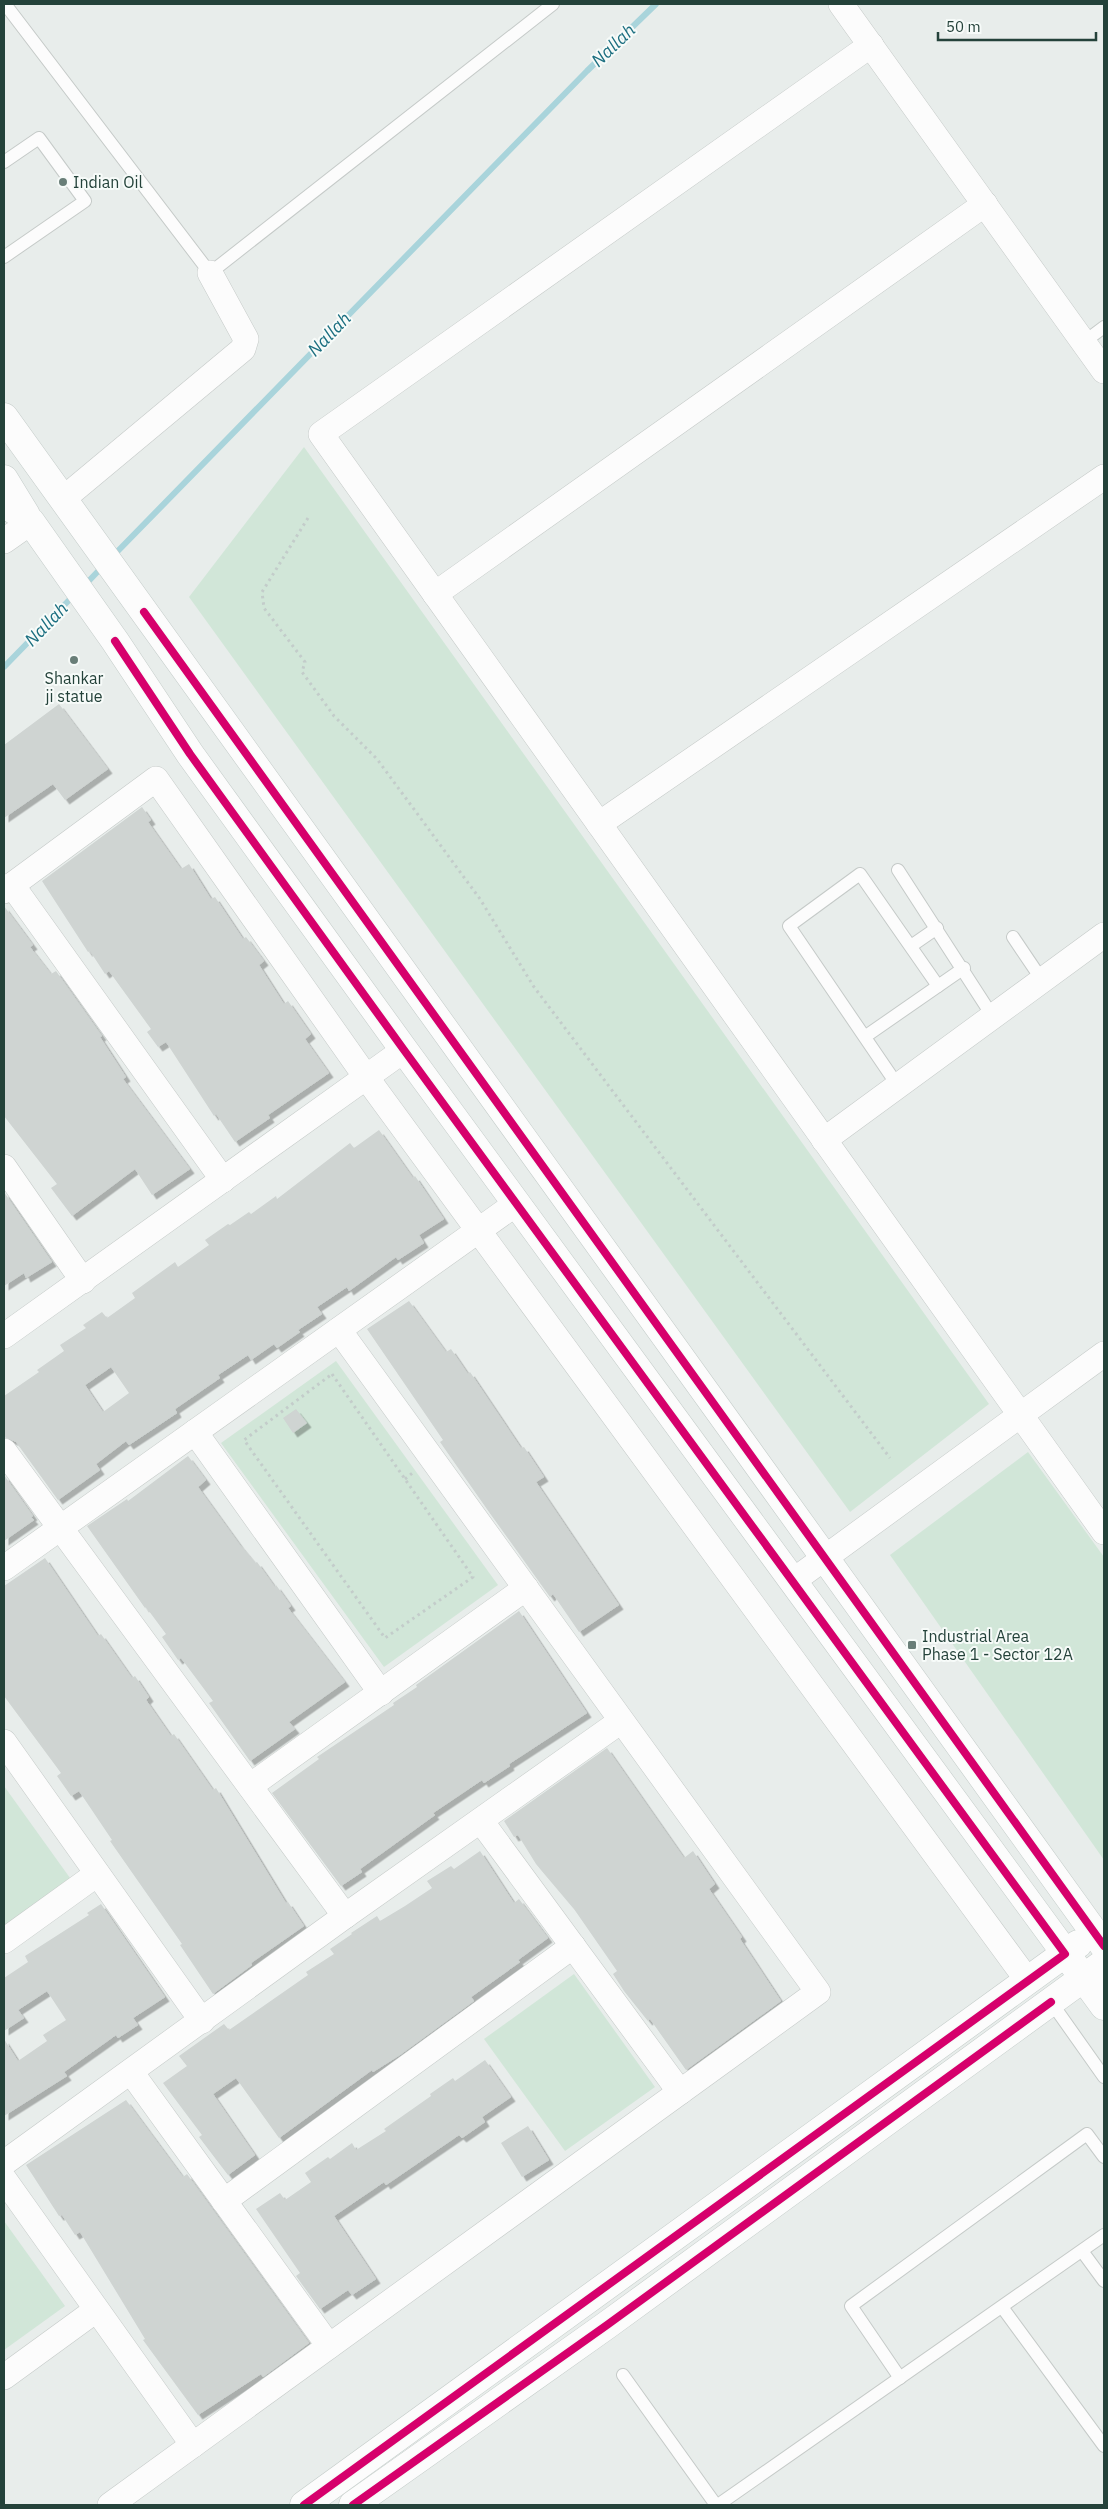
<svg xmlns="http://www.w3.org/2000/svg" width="1108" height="2509" font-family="'IBM Plex Sans',sans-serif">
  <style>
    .green { fill: #d1e6d8 }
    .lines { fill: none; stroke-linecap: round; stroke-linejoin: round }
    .stream { stroke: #a9d4db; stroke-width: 6 }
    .building { fill: #cfd4d2; fill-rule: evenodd; filter: url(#shadow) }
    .lane-casing { stroke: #c5cac8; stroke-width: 14 }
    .street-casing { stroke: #c5cac8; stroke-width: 26 }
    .secondary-casing { stroke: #c3cbc8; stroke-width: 29 }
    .path { stroke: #c3ccca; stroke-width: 3; stroke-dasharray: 2.5 4; stroke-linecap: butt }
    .lane { stroke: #fcfcfc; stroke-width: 12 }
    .street { stroke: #fcfcfc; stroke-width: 25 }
    .secondary { stroke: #fcfcfc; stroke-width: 28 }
    .cycleway-casing { stroke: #f7fbf9; stroke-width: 11 }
    .cycleway { stroke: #d6006c; stroke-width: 8 }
    .poi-dot { fill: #697e78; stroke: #f7fbf9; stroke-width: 2 }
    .labels { text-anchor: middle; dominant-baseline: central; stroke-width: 4; stroke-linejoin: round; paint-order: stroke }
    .poi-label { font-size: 16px; fill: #24423a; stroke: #f7fbf9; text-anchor: start }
    .water-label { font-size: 18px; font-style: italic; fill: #1c6f80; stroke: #f7fbf9 }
  </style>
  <defs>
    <filter id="shadow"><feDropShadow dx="4.5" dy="4.5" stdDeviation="0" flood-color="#0004"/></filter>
  </defs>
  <rect width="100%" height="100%" fill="#e8edeb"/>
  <!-- green -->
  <g class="green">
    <polygon points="304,447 989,1404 850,1512 189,597"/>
    <polygon points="336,1361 498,1585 384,1667 221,1443"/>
    <polygon points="1028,1452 1104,1557 1104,1860 890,1555"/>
    <polygon points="4,1786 70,1878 4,1926"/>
    <polygon points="574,1974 655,2087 565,2151 484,2039"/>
    <polygon points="4,2221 65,2306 4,2350"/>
  </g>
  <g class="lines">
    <!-- stream -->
    <g class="stream">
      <polyline points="112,557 587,71 656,4"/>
      <polyline points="84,586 103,566"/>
      <polyline points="4,667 75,594"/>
    </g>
  </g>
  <!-- building -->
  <g class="building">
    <polygon points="59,704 108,769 65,800 53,784 4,818 4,745"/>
    <polygon points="142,807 151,820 148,822 181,869 189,864 211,899 215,897 243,939 246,937 264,961 259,965 284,1004 288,1001 311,1034 305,1039 329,1073 268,1115 270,1118 235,1142 216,1114 214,1116 166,1042 158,1047 147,1032 151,1029 109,971 105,974 90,951 88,952 42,881"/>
    <polygon points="4,906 33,945 30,947 51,974 56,971 102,1036 100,1037 126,1077 123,1079 190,1169 152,1195 135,1169 72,1216 51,1188 57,1184 4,1116"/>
    <path d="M379 1130 413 1178 415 1176 444 1219 419 1235 424 1243 398 1260 396 1257 349 1291 347 1287 317 1307 322 1314 298 1330 300 1332 277 1348 274 1344 251 1360 248 1355 218 1375 220 1378 175 1409 177 1413 129 1445 126 1441 96 1464 100 1470 58 1500 16 1442 4 1437V1396L39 1372 37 1370 64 1351 60 1345 86 1328 83 1325 102 1312 107 1318 135 1298 132 1293 175 1262 178 1267 209 1245 205 1240 228 1224 230 1225 249 1212 251 1214 276 1196 277 1199 350 1143 354 1148ZM111 1367 129 1393 103 1412 85 1385Z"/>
    <polygon points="4,1192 52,1262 26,1278 24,1273 4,1286"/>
    <polygon points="409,1301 446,1352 451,1349 468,1374 470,1372 521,1448 524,1447 544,1477 536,1482 619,1605 579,1632 553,1594 550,1597 489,1512 440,1442 443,1440 367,1329"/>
    <polygon points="296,1409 307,1423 293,1433 283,1418"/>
    <polygon points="188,1456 206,1480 198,1487 240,1545 255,1563 257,1562 275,1587 276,1585 291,1606 288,1608 345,1682 289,1722 295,1729 250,1761 209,1703 213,1701 181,1658 178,1660 162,1637 166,1634 146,1607 145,1608 87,1526 127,1499 128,1501"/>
    <polygon points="4,1475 33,1516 31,1517 34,1520 4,1541"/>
    <polygon points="45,1558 98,1636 101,1634 132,1678 135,1676 149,1697 146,1700 171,1736 174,1734 213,1790 216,1788 286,1903 288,1902 304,1926 251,1963 252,1965 213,1994 180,1945 182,1944 110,1841 112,1840 79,1791 71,1796 57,1776 61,1773 4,1696 4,1586"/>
    <polygon points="519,1611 587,1713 509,1764 510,1766 484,1783 482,1780 433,1813 435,1815 360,1869 362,1872 341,1886 272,1793 319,1759 317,1757 394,1705 393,1703 417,1687 416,1685"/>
    <polygon points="607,1748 684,1858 693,1851 715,1884 709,1889 742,1937 740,1939 781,2001 686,2070 650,2019 648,2021 624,1991 613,1974 617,1971 574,1909 536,1864 518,1835 514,1837 504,1821"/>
    <polygon points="480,1851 514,1903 519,1899 548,1938 518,1960 520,1962 471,1997 474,2001 400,2055 373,2072 372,2070 279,2138 236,2078 213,2094 255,2155 228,2175 199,2137 202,2135 163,2083 187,2066 179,2056 224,2024 229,2030 308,1975 306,1972 334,1954 330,1949 352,1934 351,1933 377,1916 380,1921 405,1906 432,1888 427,1881 451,1866 454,1869"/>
    <polygon points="101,1904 165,1997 133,2018 138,2025 118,2038 116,2035 64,2072 67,2076 4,2116 4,2039 18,2061 47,2041 43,2035 66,2020 47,1991 18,2010 24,2018 4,2031 4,1978 28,1962 25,1956 89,1915 87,1913"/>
    <polygon points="485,2060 511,2097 482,2117 485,2122 462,2138 459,2135 386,2185 384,2182 334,2216 376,2279 352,2295 348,2290 320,2309 296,2276 300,2273 256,2209 280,2193 285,2200 311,2182 305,2173 328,2157 330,2159 352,2143 356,2150 386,2131 384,2129 431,2096 430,2094 453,2078 455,2081"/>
    <polygon points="126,2100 183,2177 187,2174 309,2343 263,2377 261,2374 198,2415 143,2340 145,2339 80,2232 75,2235 62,2215 59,2216 26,2165"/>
    <polygon points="528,2126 549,2160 522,2177 501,2143"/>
  </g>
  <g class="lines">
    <defs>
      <g id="lane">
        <polyline points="5,4 210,273 553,4"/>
        <polyline points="4,162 39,138 85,201 4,257"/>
        <polyline points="1084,342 1104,327"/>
        <polyline points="898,870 993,1017"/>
        <polyline points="1013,937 1042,980"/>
        <polyline points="911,946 937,928"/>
        <polyline points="866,1036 964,968"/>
        <polyline points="898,1086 789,926 860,874 938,986"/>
        <polyline points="1051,2002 1104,2077"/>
        <polyline points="1082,2251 1104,2281"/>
        <polyline points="1002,2307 1104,2446"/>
        <polyline points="623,2375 716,2505"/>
        <polyline points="900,2378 851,2306 1087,2134 1104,2157"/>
        <polyline points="718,2505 1104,2235"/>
      </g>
      <g id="street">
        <polyline points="841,4 1104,371"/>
        <polyline points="871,45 321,434 1104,1532"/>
        <polyline points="63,499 243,349 246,339 210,273"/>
        <polyline points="4,541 31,522"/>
        <polyline points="435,594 985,204"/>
        <polyline points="599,824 1104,477"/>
        <polyline points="12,885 223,1180"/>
        <polyline points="4,891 156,779 366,1077 1028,1981"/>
        <polyline points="824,1140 1104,935"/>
        <polyline points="4,1167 83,1281"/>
        <polyline points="4,1336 404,1050"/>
        <polyline points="195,1432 381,1693"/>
        <polyline points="4,1451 345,1916"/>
        <polyline points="4,1568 517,1203"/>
        <polyline points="793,1581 1104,1354"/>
        <polyline points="4,1742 202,2021"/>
        <polyline points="250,1786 526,1588"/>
        <polyline points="481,1821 680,2092"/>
        <polyline points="4,1941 97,1874"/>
        <polyline points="131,2072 329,2346"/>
        <polyline points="4,2163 345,1916 621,1721"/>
        <polyline points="4,2179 193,2445"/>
        <polyline points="224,2201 573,1946"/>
        <polyline points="4,2377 96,2310"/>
        <polyline points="110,2505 818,1992 339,1330"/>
      </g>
      <g id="secondary">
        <polyline points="4,417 1104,1946"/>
        <polyline points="4,479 26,515"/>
        <polyline points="4,503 31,522 115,641 190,754 404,1050 1104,2006"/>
        <polyline points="304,2505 1078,1944"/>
        <polyline points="353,2505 607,2325 1104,1963"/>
      </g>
    </defs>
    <!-- lane casing -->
    <use href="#lane" class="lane-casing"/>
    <!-- street casing -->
    <use href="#street" class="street-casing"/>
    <!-- secondary casing -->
    <use href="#secondary" class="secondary-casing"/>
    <!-- path -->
    <g class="path">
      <polyline points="308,518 262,592 264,608 305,662 302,672 334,716 377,759 480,899 534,987 890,1458"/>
      <polygon points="332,1374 473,1577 385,1638 244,1440"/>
      <polyline points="405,1479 415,1471"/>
    </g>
    <!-- lane -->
    <use href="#lane" class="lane"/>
    <!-- street -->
    <use href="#street" class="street"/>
    <!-- secondary -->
    <use href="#secondary" class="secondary"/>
    <defs>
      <g id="cycleway">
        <polyline points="144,612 1104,1946"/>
        <polyline points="115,641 190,754 404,1050 1065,1954 304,2505"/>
        <polyline points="353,2505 607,2325 1051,2002"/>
      </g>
    </defs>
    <!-- cycleway casing -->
    <use href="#cycleway" class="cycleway-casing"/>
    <!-- cycleway -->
    <use href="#cycleway" class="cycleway"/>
  </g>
  <!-- markers -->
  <g class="poi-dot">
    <circle cx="63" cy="182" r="5"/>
    <circle cx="74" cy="660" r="5"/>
    <rect x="907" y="1640" width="10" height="10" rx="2.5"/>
  </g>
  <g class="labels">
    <!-- poi labels -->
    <g class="poi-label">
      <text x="73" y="182">Indian Oil</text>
      <text x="74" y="678" text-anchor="middle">Shankar<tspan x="74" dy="18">ji statue</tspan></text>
      <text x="922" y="1636">Industrial Area<tspan x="922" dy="18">Phase 1 - Sector 12A</tspan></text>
    </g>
    <!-- water labels -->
    <g class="water-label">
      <text transform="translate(613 45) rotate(-44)">Nallah</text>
      <text transform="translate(329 334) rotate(-46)">Nallah</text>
      <text transform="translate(46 624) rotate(-46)">Nallah</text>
    </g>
  </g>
  <!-- border -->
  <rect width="1108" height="2509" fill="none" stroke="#24423a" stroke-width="10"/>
  <!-- scale -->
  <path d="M938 32v8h158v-8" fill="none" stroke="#24423a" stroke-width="2.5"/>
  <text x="946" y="32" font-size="15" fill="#24423a" stroke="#f7fbf9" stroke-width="4" paint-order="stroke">50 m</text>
</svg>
